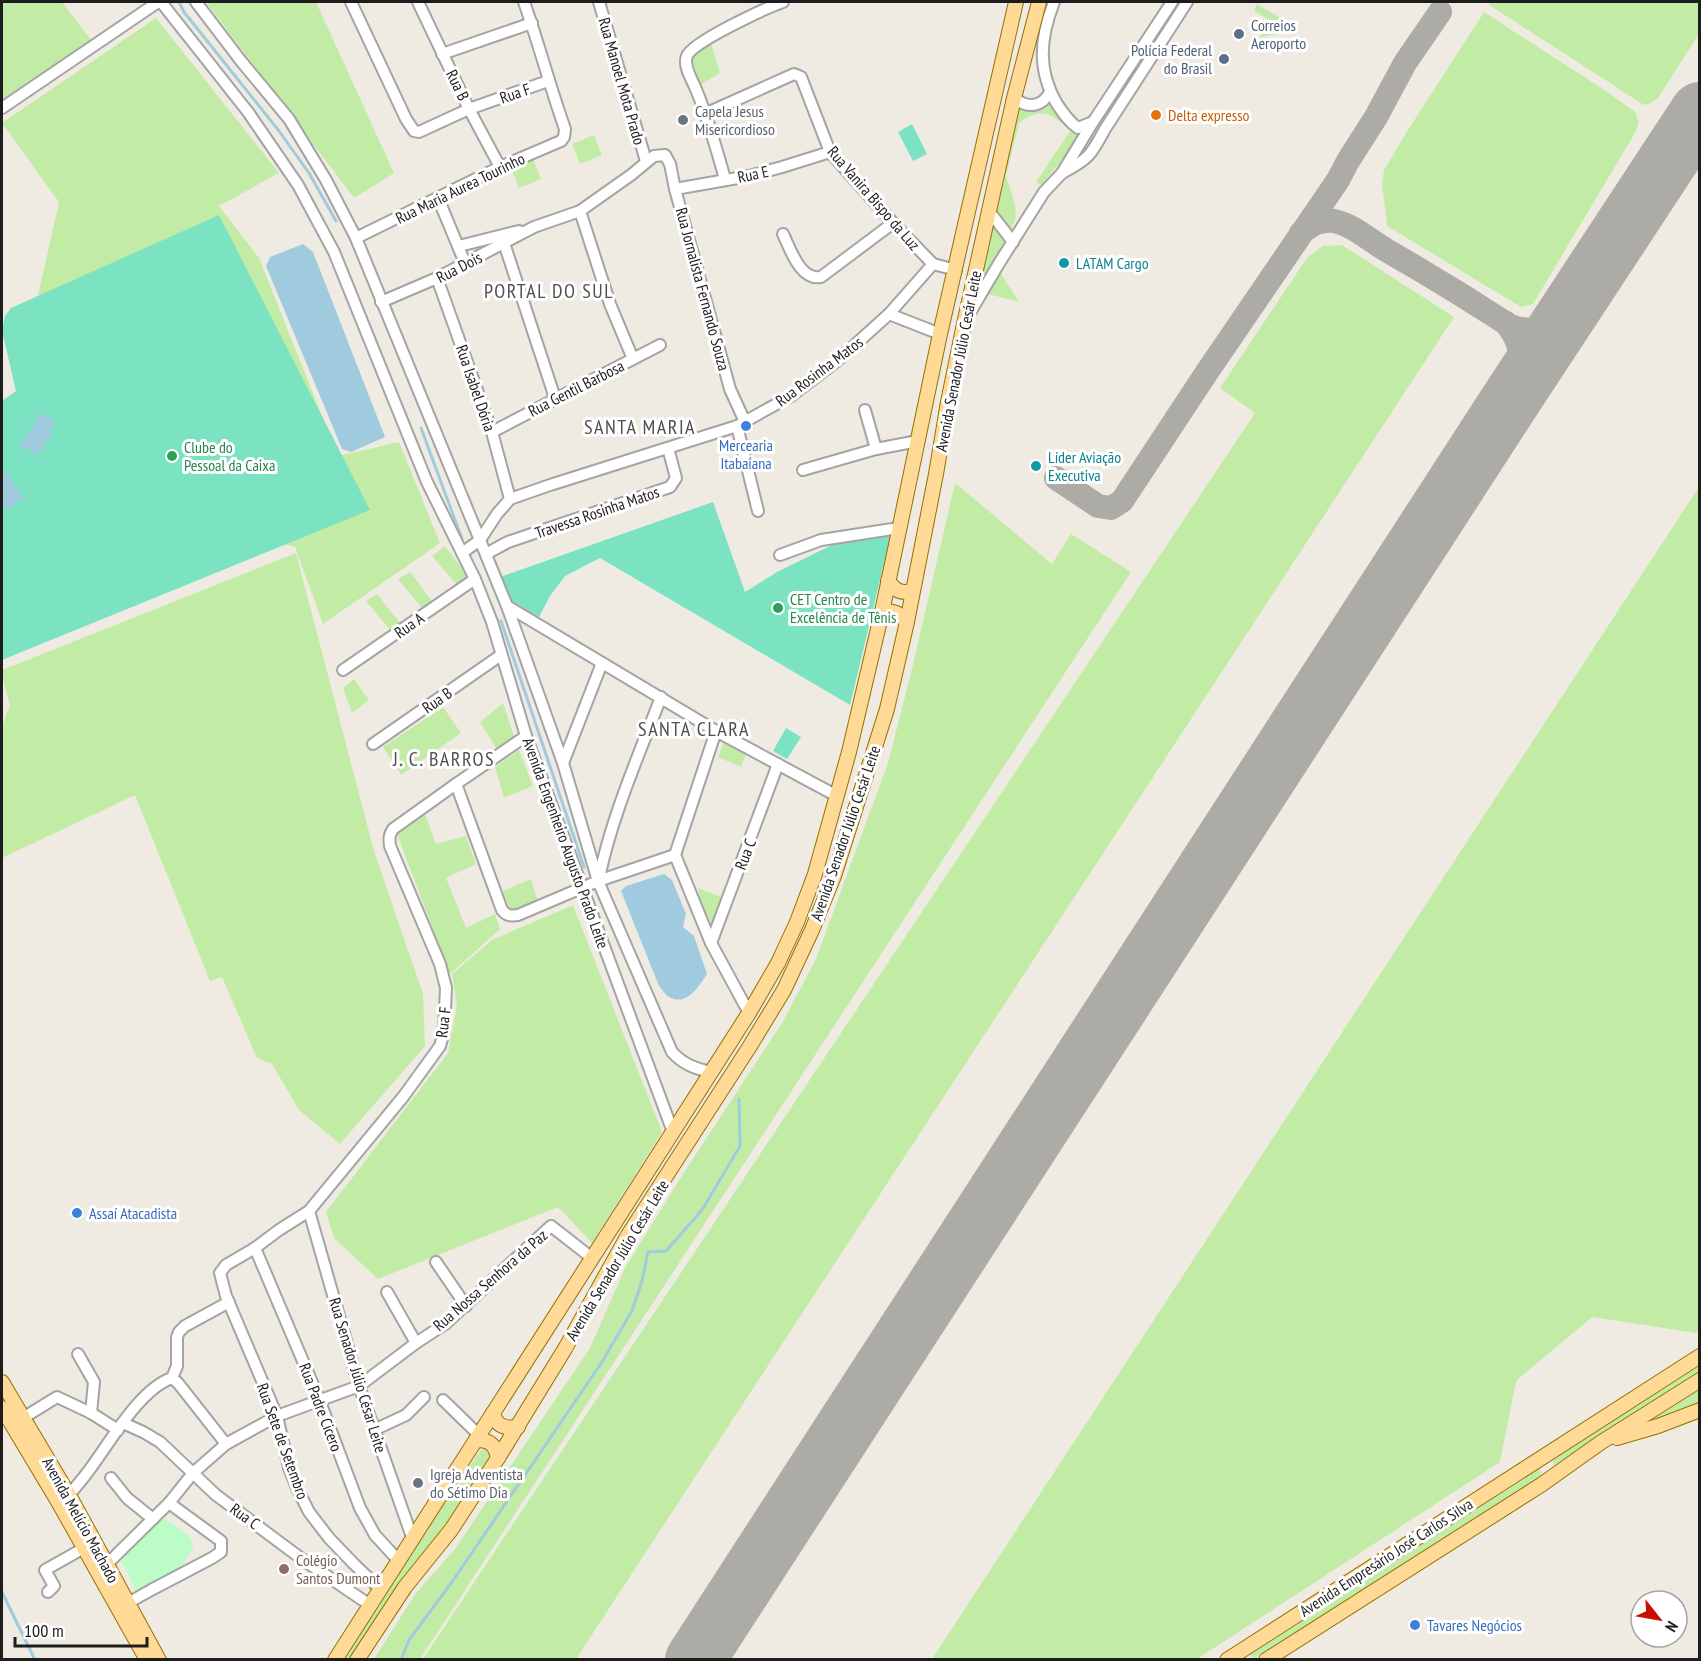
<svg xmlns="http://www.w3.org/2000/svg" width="1701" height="1661" font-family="'PT Sans Narrow',sans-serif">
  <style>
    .grass { fill: #c2eca5 }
    .park { fill: #bcfcc6 }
    .pitch { fill: #7be2c2 }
    .water { fill: #a0cbdf }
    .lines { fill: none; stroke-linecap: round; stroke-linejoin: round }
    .stream { stroke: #a0cbdf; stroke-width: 3 }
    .taxiway { stroke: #adaba6; stroke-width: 24 }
    .runway { stroke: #adaba6; stroke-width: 60 }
    .minor-casing { stroke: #a4a4a4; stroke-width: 14 }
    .major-casing { stroke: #957000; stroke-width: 16 }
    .minor { stroke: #fff; stroke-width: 10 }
    .major { stroke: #ffda96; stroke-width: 14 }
    .service-dot { fill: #5c6f8a; stroke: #fff; stroke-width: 2 }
    .food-dot { fill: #e8710a; stroke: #fff; stroke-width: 2 }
    .worship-dot { fill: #6b7280; stroke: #fff; stroke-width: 2 }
    .culture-dot { fill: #0f9aa8; stroke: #fff; stroke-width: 2 }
    .shop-dot { fill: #3f7fe0; stroke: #fff; stroke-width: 2 }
    .leisure-dot { fill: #2e9e5b; stroke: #fff; stroke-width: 2 }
    .education-dot { fill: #8d6e63; stroke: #fff; stroke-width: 2 }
    .labels { text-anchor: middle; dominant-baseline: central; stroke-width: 6; stroke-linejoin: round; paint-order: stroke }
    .service-label { font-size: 16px; fill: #4e5e75; stroke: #fff; text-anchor: start }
    .street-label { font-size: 16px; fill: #1d1d1d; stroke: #fff }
    .worship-label { font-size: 16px; fill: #5b616d; stroke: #fff; text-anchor: start }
    .food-label { font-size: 16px; fill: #c56008; stroke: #fff; text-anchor: start }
    .culture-label { font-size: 16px; fill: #0d838f; stroke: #fff; text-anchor: start }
    .shop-label { font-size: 16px; fill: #366cbe; stroke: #fff; text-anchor: start }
    .leisure-label { font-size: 16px; fill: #27864d; stroke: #fff; text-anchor: start }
    .education-label { font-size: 16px; fill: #785e54; stroke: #fff; text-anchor: start }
    .quarter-label { font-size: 20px; letter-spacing: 1.5px; fill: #505050; stroke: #fff }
  </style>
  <rect width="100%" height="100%" fill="#efebe2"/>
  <!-- grass -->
  <g class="grass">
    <polygon points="2,2 62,2 91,40 2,100"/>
    <polygon points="206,2 316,2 394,173 354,198"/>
    <polygon points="1490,2 1699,2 1699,34 1658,98 1651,103 1644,105 1489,5"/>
    <polygon points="1257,4 1282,19 1278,24 1278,34 1265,36 1259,39 1271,21 1254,11"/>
    <polygon points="1484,12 1606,91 1635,112 1639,123 1635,133 1533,304 1521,307 1387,226 1387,223 1382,185 1384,170 1406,133"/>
    <polygon points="156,18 279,173 219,206 259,258 338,456 399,442 440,543 323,624 295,547 271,540 21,372 59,202 2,123"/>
    <polygon points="711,43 720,73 700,85 691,56 694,51"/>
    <path d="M1053 103 1064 123 1079 132C1071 152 1054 169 1041 185L1036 182 1070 131C1052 114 1042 106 1019 123L1006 176 1015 204 1016 217 1011 230 997 212 995 204 1019 107C1031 112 1042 109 1053 103Z"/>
    <polygon points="594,135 602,155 580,164 572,144"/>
    <polygon points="533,159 541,179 519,188 511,168"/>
    <polygon points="993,222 1006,239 987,273 985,274 982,273"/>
    <polygon points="1342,245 1454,317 576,1659 423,1659 1255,413 1220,388 1307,258 1323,246"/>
    <polygon points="1000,272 1019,302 988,294"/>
    <polygon points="955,483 1052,564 1071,534 1131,572 420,1659 374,1659 416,1593 455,1549 590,1348 625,1268 683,1174 782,1023 816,959 888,763 912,669"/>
    <polygon points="1699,487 1699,1331 1696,1333 1592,1317 1516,1381 1500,1462 1197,1659 932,1659"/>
    <polygon points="445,546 468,576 457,585 432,556"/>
    <polygon points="296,553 374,851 423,994 425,1046 340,1144 299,1110 272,1064 257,1058 222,977 210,981 135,795 2,858 2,726 10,705 2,675 2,670"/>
    <polygon points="410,572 433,602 423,609 398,579"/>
    <polygon points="377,594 400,623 390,630 366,601"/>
    <polygon points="354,679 369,700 352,713 343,688"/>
    <polygon points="503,703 514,736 497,749 480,722"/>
    <polygon points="443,707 461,733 401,775 383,747"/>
    <polygon points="724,741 746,754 741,767 718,757"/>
    <polygon points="519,750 533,786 504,798 495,767"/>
    <polygon points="425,814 436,844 466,836 476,864 446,878 466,928 495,914 500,929 450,974 397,834"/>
    <polygon points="531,879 538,901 511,912 503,891"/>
    <polygon points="698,888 722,897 712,925 701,901"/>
    <polygon points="573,905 662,1132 592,1243 558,1207 378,1279 334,1238 326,1212 448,1053 457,1006 452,974 492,940"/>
    <polygon points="1699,1363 1699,1376 1556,1467 1552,1461"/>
    <polygon points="1699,1388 1699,1404 1637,1428"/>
    <polygon points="487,1449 490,1452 492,1460 441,1538 404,1580 365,1634 349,1659 340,1660 361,1626 481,1450"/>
    <polygon points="1539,1466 1542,1477 1253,1659 1248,1651"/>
  </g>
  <!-- park -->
  <polygon class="park" points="165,1519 189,1536 194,1547 180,1569 139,1596 119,1556 156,1521"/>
  <!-- pitch -->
  <g class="pitch">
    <polygon points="912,124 927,154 913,161 898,132"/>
    <polygon points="219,215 370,510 2,660 2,401 16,391 2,331 5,316 11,308"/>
    <polygon points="713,502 745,592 777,572 834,544 891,534 850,705 600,558 565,576 550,596 539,617 509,599 500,577"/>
    <polygon points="786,728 801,737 787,759 773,751"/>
  </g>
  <!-- water -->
  <g class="water">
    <polygon points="303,244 313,252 385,437 351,452 342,449 266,266 270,257"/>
    <polygon points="39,413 49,418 53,418 55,421 49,440 45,444 41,453 34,454 31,450 19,447 20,444 25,441 27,433 34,426"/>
    <polygon points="5,471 24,498 6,510 2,503 2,473"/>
    <path d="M664 874 672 880 686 914 683 927 694 936 707 974C699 986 687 1007 669 997 666 996 662 989 659 986L621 891 626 886Z"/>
  </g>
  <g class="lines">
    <!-- stream -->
    <g class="stream">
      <polyline points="179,2 184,12 279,131 309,173 336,221"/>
      <polyline points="421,428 462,539"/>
      <polyline points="501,621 584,867"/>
      <polyline points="2,1592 35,1660"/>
      <polyline points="401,1660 409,1640 452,1582 600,1365 632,1311 642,1281 648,1252 666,1251 702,1210 740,1146 739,1099"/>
    </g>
    <!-- taxiway -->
    <g class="taxiway">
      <path d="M1301 233C1311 225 1320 219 1334 221 1353 225 1369 240 1386 250 1440 281 1493 314 1545 349"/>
      <path d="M1506 323C1527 349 1522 369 1512 398"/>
      <path d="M1514 327C1534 334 1552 326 1567 314"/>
      <polyline points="1056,478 1098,506 1111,508 1122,501 1207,372 1338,180 1348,161 1376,117 1405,63 1440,12"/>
      <polyline points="692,1660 708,1639"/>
    </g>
    <!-- runway -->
    <polyline class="runway" points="695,1660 1512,398 1700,112"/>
    <defs>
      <g id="minor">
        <polyline points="161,2 248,112 298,185 334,252 427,482 475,579 492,622 526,736 673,1132"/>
        <path d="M196 2 241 61 289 119 326 180 356 238 507 606 563 763 598 881 672 1052C683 1064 695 1069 712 1072"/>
        <polyline points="351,2 406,119 414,131 419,132 469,109 548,81"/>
        <polyline points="418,2 469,109 500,167"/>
        <polyline points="599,2 646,161"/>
        <path d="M1054 2C1040 38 1037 70 1057 104 1063 113 1069 122 1078 128L1093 122"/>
        <polyline points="442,54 532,23"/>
        <path d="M1014 98C1028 109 1042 107 1050 92"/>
        <polyline points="2,108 158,2"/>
        <polyline points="707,113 794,74 801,77 830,152 893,223 933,264 956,270"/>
        <path d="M1062 173C1089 159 1091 155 1105 129L1187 2"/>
        <path d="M725 179C716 148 708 117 695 87 691 78 683 65 687 56 692 42 766 8 783 2"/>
        <polyline points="675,189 749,176 782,167 830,152"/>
        <polyline points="438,198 465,263"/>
        <polyline points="580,211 610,304 633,359"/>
        <polyline points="989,211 1013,242"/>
        <path d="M783 234C790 248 800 281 821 277L893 223"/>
        <path d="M356 238 500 167 561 141 564 137 565 129C550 87 539 44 524 2"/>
        <polyline points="504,243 555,398"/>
        <polyline points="459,246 519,231"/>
        <polyline points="437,278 492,432 510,499"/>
        <polyline points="381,302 437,278 534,227 580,211 631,175 654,156 665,155 670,164 675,189 730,389 745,422"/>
        <polyline points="889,314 940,334"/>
        <polyline points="968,316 998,265 1044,192 1062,173 1093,122 1172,2"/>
        <polyline points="865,410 876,449"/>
        <polyline points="737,426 758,511"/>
        <polyline points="492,432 660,345"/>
        <polyline points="803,470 876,449 918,441"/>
        <polyline points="462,553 480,540 497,514 510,499 550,485 737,426 791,396 837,361 889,314 933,264"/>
        <polyline points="486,554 508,542 670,487 676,478 668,448"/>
        <polyline points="780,555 821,540 899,528"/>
        <polyline points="507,606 716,731 837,796"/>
        <polyline points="343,670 475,579"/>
        <polyline points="373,744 501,655"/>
        <polyline points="563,763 602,663"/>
        <path d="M456 784 502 910C507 916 510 916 518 915L598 881 675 855"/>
        <polyline points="675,855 711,943 749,1013"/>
        <polyline points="675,855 716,731"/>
        <path d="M599 878C612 816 638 757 661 697"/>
        <polyline points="711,943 778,764"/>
        <polyline points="309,1211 359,1386 412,1537"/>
        <polyline points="255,1248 319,1399 360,1508 375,1535 398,1560"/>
        <polyline points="436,1262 466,1306"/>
        <polyline points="387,1292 416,1343"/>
        <polyline points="78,1354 94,1382 91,1413"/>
        <polyline points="172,1378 178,1383 226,1444"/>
        <polyline points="443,1400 479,1435"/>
        <polyline points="23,1418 57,1397 91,1413 118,1430"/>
        <polyline points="123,1423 143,1432 160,1442 216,1495 302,1559 370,1605"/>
        <polyline points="374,1430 406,1415 424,1397"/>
        <polyline points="111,1478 127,1498 153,1519"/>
        <path d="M69 1495C75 1488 81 1481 87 1473 108 1446 139 1389 172 1378L177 1366V1337L179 1332 185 1326 229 1302"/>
        <polyline points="169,1503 193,1473 226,1444 277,1416 359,1386 416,1343 445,1324 551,1226 592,1258"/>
        <polyline points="107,1564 169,1503 221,1541 221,1552 212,1558 151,1590 128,1603"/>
        <path d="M380 1589 353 1563 329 1538 309 1512 298 1490 289 1468 277 1416 226 1296 220 1273 226 1265 255 1248 279 1230 309 1211 403 1097 440 1046 444 1032 446 988 440 964 390 846C389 839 389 835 393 829L456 784 526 736"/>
        <polyline points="48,1592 54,1586 45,1570 84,1548"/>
      </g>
      <g id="major">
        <path d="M888 581C895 590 900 594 912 591"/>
        <path d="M882 612C894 610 899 613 907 622"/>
        <polyline points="2,1382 69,1495 159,1660"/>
        <polyline points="2,1408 60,1505 147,1660"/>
        <path d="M493 1413C496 1426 505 1429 518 1427"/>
        <polyline points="1617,1438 1658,1426 1700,1410"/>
        <path d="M476 1440C491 1440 495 1445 498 1458"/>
        <polyline points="335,1660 749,1013 778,963 797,922 815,874 849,752 882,612 940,334 1016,2"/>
        <polyline points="357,1660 405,1587 451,1530 498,1458 566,1347 628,1235 750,1046 784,990 812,930 834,876 887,709 907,622 936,474 948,402 964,324 1014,98 1039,2"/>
        <polyline points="1227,1660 1700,1356"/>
        <polyline points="1266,1660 1541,1485 1600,1443 1700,1380"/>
      </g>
    </defs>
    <!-- minor casing -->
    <use href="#minor" class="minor-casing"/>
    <!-- major casing -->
    <use href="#major" class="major-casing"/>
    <!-- minor -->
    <use href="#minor" class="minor"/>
    <!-- major -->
    <use href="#major" class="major"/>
  </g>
  <!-- markers -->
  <g class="service-dot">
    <circle cx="1239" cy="34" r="6"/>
    <circle cx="1224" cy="59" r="6"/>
  </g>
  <circle class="food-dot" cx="1156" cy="115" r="6"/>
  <g class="worship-dot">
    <circle cx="683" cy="120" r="6"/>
    <circle cx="418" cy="1483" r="6"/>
  </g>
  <g class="culture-dot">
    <circle cx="1064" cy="263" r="6"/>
    <circle cx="1036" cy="466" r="6"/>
  </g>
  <g class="shop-dot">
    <circle cx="746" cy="426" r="6"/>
    <circle cx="77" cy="1213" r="6"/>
    <circle cx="1415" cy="1625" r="6"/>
  </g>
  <g class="leisure-dot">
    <circle cx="172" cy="456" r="6"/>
    <circle cx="778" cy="608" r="6"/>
  </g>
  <circle class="education-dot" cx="284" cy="1569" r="6"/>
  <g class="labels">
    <!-- service labels -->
    <g class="service-label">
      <text x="1251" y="25">Correios<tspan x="1251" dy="18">Aeroporto</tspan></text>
      <text x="1212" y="50" text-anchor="end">Polícia Federal<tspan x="1212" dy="18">do Brasil</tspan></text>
    </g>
    <!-- street labels -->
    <g class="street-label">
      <text transform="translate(622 81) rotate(74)">Rua Manoel Mota Prado</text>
      <text transform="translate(458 85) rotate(64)">Rua B</text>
      <text transform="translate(515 93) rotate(-19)">Rua F</text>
      <text transform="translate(753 174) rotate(-12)">Rua E</text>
      <text transform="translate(460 188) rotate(-26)">Rua Maria Aurea Tourinho</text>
      <text transform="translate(874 198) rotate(49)">Rua Vanira Bispo da Luz</text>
      <text transform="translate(459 267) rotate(-27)">Rua Dois</text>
      <text transform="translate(703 289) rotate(75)">Rua Jornalista Fernando Souza</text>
      <text transform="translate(958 361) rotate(-79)">Avenida Senador Júlio Cesár Leite</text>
      <text transform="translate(819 371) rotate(-37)">Rua Rosinha Matos</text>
      <text transform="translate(476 388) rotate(71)">Rua Isabel Dória</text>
      <text transform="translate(576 388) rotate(-27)">Rua Gentil Barbosa</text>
      <text transform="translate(597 512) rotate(-19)">Travessa Rosinha Matos</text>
      <text transform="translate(409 625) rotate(-35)">Rua A</text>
      <text transform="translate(437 700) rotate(-35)">Rua B</text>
      <text transform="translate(845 833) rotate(-71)">Avenida Senador Júlio Cesár Leite</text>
      <text transform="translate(566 843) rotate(70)">Avenida Engenheiro Augusto Prado Leite</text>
      <text transform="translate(745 854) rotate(-69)">Rua C</text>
      <text transform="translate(443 1022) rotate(-83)">Rua F</text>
      <text transform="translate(617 1260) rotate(-59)">Avenida Senador Júlio Cesár Leite</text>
      <text transform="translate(490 1280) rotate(-41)">Rua Nossa Senhora da Paz</text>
      <text transform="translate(358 1375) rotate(73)">Rua Senador Júlio César Leite</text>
      <text transform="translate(321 1407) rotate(69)">Rua Padre Cicero</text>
      <text transform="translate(283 1441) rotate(70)">Rua Sete de Setembro</text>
      <text transform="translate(245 1516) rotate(36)">Rua C</text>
      <text transform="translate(81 1520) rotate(61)">Avenida Melício Machado</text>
      <text transform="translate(1386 1557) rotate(-33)">Avenida Empresário José Carlos Silva</text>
    </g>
    <!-- worship labels -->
    <g class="worship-label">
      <text x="695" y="111">Capela Jesus<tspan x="695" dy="18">Misericordioso</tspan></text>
      <text x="430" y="1474">Igreja Adventista<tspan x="430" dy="18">do Sétimo Dia</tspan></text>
    </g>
    <!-- food labels -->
    <g class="food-label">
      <text x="1168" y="115">Delta expresso</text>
    </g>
    <!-- culture labels -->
    <g class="culture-label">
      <text x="1076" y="263">LATAM Cargo</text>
      <text x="1048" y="457">Líder Aviação<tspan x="1048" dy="18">Executiva</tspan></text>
    </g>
    <!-- shop labels -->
    <g class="shop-label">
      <text x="746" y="445" text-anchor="middle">Mercearia<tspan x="746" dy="18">Itabaiana</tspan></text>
      <text x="89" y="1213">Assaí Atacadista</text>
      <text x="1427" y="1625">Tavares Negócios</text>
    </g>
    <!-- leisure labels -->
    <g class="leisure-label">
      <text x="184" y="447">Clube do<tspan x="184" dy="18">Pessoal da Caixa</tspan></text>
      <text x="790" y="599">CET Centro de<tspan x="790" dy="18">Excelência de Tênis</tspan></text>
    </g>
    <!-- education labels -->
    <g class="education-label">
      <text x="296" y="1560">Colégio<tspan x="296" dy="18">Santos Dumont</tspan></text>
    </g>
    <!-- quarter labels -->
    <g class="quarter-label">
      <text x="549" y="291">PORTAL DO SUL</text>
      <text x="640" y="427">SANTA MARIA</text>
      <text x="694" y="729">SANTA CLARA</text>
      <text x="444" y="759">J. C. BARROS</text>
    </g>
  </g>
  <!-- border -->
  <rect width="1701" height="1661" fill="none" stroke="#1d1d1d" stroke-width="6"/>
  <!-- north arrow -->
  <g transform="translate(1659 1619) rotate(121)"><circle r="28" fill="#ffffff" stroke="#a5a5a5" stroke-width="1.5"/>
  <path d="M0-4.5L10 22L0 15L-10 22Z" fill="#c91000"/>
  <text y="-9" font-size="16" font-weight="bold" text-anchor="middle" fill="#1d1d1d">N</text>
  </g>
  <!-- scale -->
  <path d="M15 1637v9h132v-9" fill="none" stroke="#1d1d1d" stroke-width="3"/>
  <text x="24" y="1637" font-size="18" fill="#1d1d1d" stroke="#ffffff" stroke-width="4.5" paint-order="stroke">100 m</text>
</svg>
